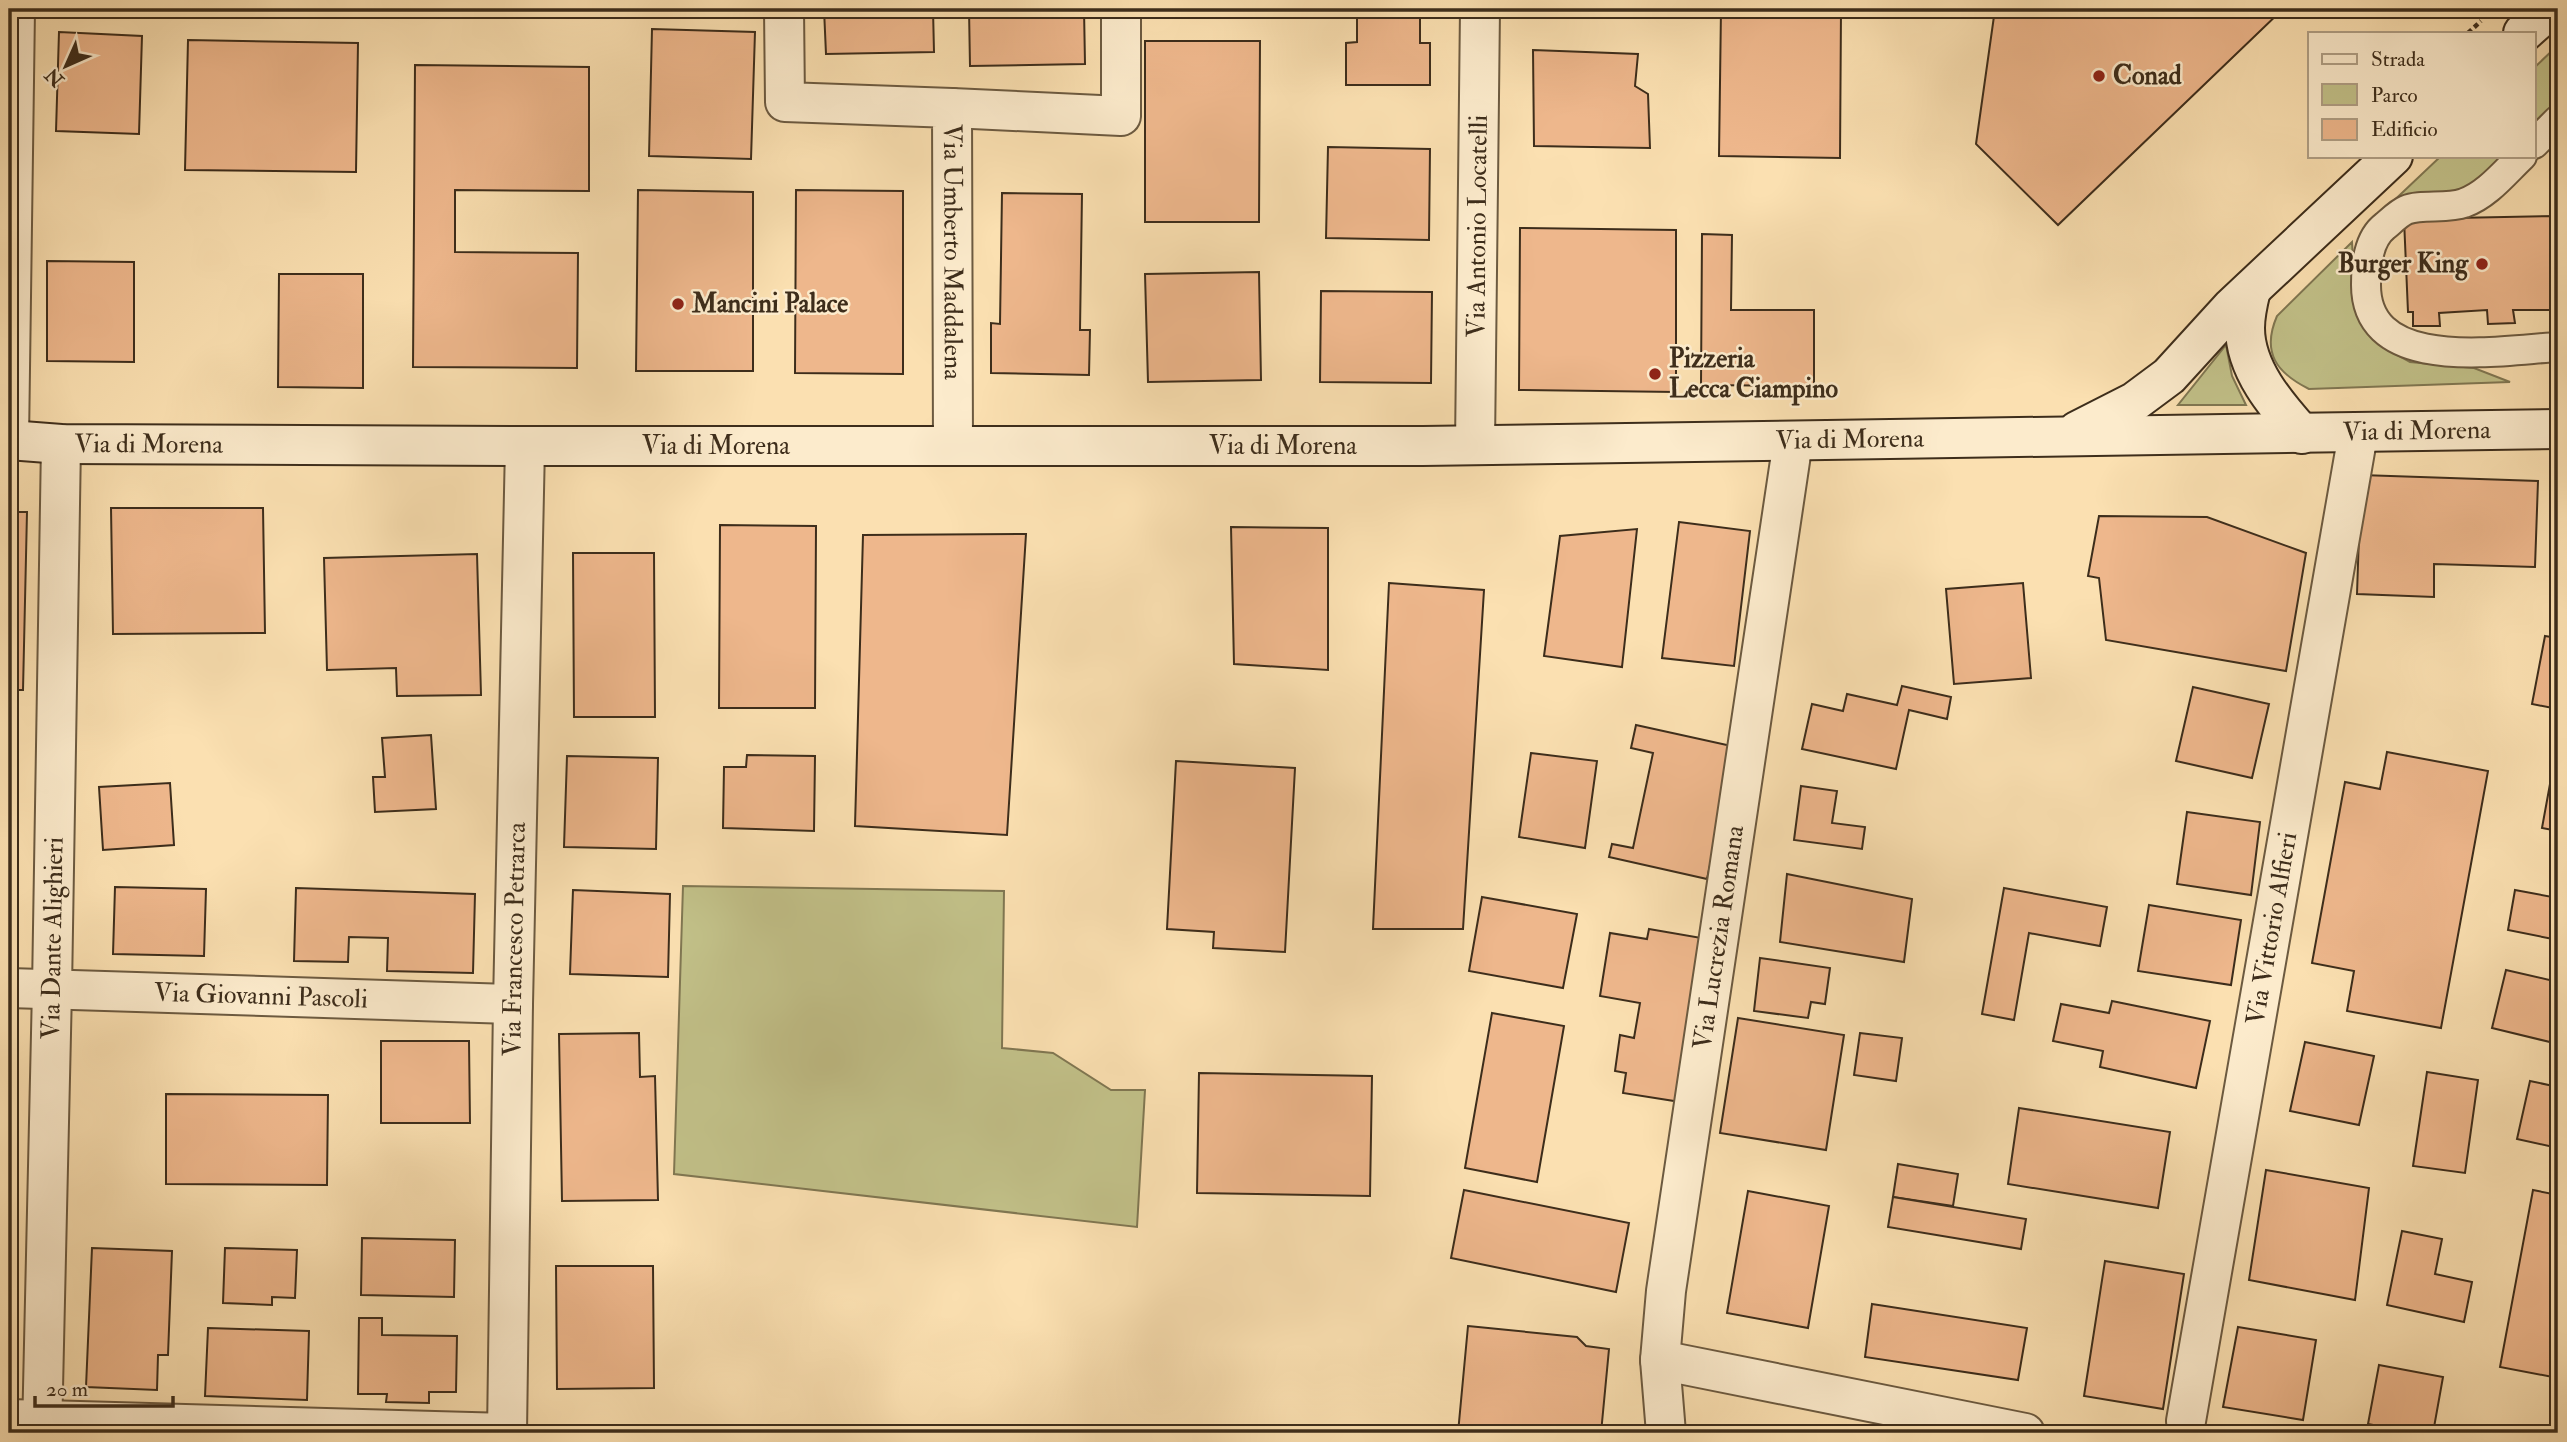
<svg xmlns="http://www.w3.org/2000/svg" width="2567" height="1442" font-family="'IM FELL Double Pica',serif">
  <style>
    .green { fill: #c2c189; stroke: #807752; stroke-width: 2 }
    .building { fill: #eeb78c; stroke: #3d2d1b; stroke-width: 2 }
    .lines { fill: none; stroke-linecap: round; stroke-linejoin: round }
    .lane-casing { stroke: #6c5a40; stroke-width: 32 }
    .street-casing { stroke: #6c5a40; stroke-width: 42 }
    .secondary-casing { stroke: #3d2d1b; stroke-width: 42 }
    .path { stroke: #3d2d1b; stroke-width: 4.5; stroke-dasharray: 5 3.5; stroke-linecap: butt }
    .lane { stroke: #fcebcc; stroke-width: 28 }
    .street { stroke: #fcebcc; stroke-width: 38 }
    .secondary { stroke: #fcebcc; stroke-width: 38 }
    .poi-dot { fill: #8f2418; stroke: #fcebcc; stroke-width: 2.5 }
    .labels { text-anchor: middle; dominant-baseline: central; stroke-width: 5; stroke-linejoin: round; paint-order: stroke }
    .poi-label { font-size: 26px; font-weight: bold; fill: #3d2d1b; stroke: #fcebcc; text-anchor: start }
    .street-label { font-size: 26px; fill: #3d2d1b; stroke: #fcebcc }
  </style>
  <rect width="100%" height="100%" fill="#fbe0b1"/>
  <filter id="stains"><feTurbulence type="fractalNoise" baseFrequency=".00286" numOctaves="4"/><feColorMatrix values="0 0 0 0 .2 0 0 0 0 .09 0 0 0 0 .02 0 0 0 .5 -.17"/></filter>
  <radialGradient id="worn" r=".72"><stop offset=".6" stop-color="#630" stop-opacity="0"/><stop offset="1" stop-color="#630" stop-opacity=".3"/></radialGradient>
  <!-- green -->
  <g class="green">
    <polygon points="2558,45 2558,100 2534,124 2534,68"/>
    <polygon points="2441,156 2502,156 2475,182 2454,194 2385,209"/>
    <path d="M2352 242 2356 309 2365 328 2383 347 2410 362 2474 368 2510 382 2309 389C2277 373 2261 353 2277 316Z"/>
    <polygon points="2226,345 2232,376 2246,405 2178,405"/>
    <polygon points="683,886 1004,891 1002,1048 1053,1053 1111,1090 1145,1090 1137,1227 674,1174"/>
  </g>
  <!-- building -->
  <g class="building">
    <polygon points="824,9 933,9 934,52 826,54"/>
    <polygon points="969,9 1084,9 1085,64 970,66"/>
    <polygon points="1357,9 1420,9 1420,43 1430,43 1430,85 1346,85 1346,43 1357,42"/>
    <polygon points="1721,9 1841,9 1840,158 1719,156"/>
    <polygon points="1995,9 2283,9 2058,225 1976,144"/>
    <polygon points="652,29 755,32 751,159 649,156"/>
    <polygon points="59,32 142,36 139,134 56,131"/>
    <polygon points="188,40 358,43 356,172 185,170"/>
    <polygon points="1145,41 1260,41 1259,222 1145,222"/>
    <polygon points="1533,50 1638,54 1635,86 1648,94 1650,148 1534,146"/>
    <polygon points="415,65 589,67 589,191 455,190 455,252 578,253 577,368 413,367"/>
    <polygon points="1328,147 1430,149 1429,240 1326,238"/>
    <polygon points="638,190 753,192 753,371 636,371"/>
    <polygon points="796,190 903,191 903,374 795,373"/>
    <polygon points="1002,193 1082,194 1080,330 1090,330 1089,375 991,373 991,323 1000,324"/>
    <polygon points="2558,216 2558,310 2513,310 2515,323 2488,324 2487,310 2439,313 2440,326 2413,326 2413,312 2408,312 2404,219"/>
    <polygon points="1520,228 1676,230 1676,392 1519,390"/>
    <polygon points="1702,234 1732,235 1731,310 1814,310 1814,386 1701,385"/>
    <polygon points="47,261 134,262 134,362 47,361"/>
    <polygon points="1259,272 1261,380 1148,382 1145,274"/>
    <polygon points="279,274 363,274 363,388 278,387"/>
    <polygon points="1321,291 1432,292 1431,383 1320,382"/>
    <polygon points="2361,475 2538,481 2535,567 2434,564 2434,597 2357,594"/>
    <rect x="2552" y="487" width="6" height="66"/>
    <polygon points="111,508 263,508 265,633 113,634"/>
    <polygon points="9,512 27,512 23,690 9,690"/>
    <polygon points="2099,516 2207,517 2306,553 2286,671 2106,640 2099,578 2088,576"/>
    <polygon points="1679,522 1750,531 1734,666 1662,658"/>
    <polygon points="720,525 816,526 815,708 719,708"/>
    <polygon points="1231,527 1328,528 1328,670 1234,664"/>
    <polygon points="1637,529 1622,667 1544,656 1560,536"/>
    <polygon points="1026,534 1007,835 855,826 863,535"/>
    <polygon points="573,553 654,553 655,717 574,717"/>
    <polygon points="477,554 481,695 397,696 396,668 327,670 324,558"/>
    <polygon points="1389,583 1484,590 1463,929 1373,929"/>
    <polygon points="2023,583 2031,678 1954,684 1946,589"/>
    <polygon points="2545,636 2558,638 2558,709 2532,704"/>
    <polygon points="1902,686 1951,697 1947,719 1909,710 1896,769 1802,749 1812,704 1843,711 1847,694 1897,705"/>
    <polygon points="2193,687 2269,704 2252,778 2176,761"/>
    <polygon points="1636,725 1736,747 1707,879 1609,857 1612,844 1633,848 1653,753 1631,748"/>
    <polygon points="431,735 436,809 375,812 373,777 385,777 382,738"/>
    <polygon points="2558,740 2558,831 2542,828"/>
    <polygon points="9,745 12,745 15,942 9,942"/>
    <polygon points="2387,752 2488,771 2441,1028 2347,1011 2354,971 2312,963 2345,782 2380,789"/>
    <polygon points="1531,753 1597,761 1585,848 1519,837"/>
    <polygon points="747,755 815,756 814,831 723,828 724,767 746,767"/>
    <polygon points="567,756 658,758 656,849 564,847"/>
    <polygon points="1176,761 1295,768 1285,952 1213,948 1214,932 1167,929"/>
    <polygon points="170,783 174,845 103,850 99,787"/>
    <polygon points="1801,786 1837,791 1832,823 1865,827 1862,849 1794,840"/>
    <polygon points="2187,812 2260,822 2251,895 2177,884"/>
    <polygon points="1787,874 1912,899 1904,962 1780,942"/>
    <polygon points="115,887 206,889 204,956 113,954"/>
    <polygon points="296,888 475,894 473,973 387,971 388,938 349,937 348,962 294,961"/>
    <polygon points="2004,888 2107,907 2100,946 2029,933 2014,1020 1982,1014"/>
    <polygon points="573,890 670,894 668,977 570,974"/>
    <polygon points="2515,890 2558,898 2558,940 2508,930"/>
    <polygon points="1482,897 1577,914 1563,988 1469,971"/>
    <polygon points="2149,905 2241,920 2231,985 2138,971"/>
    <polygon points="1649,929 1713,940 1687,1103 1623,1093 1626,1073 1615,1071 1620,1035 1634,1038 1640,1003 1600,996 1610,933 1647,939"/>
    <polygon points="1760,958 1830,968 1825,1004 1811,1002 1808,1018 1754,1011"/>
    <polygon points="2506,970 2558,982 2558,1044 2492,1028"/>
    <polygon points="2112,1001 2210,1021 2196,1088 2100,1067 2103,1051 2053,1041 2061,1004 2109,1013"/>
    <polygon points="1492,1013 1564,1026 1537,1182 1465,1168"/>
    <polygon points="1738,1018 1844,1035 1826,1150 1720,1133"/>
    <polygon points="639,1033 640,1077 655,1076 658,1200 562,1201 559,1034"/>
    <polygon points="1860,1033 1902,1038 1896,1081 1854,1075"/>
    <polygon points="381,1041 469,1041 470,1123 381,1123"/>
    <polygon points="2305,1042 2374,1056 2359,1125 2290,1111"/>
    <polygon points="2427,1072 2478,1080 2465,1173 2413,1166"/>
    <polygon points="1199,1073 1372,1076 1370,1196 1197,1193"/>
    <polygon points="2530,1081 2558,1087 2558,1148 2517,1139"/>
    <polygon points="166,1094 328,1095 327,1185 166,1184"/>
    <polygon points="2019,1108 2170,1132 2158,1208 2008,1184"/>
    <polygon points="1898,1164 1958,1174 1953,1206 1893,1197"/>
    <polygon points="2266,1170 2369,1188 2355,1300 2249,1280"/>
    <polygon points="1464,1190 1629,1223 1616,1292 1451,1258"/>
    <polygon points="2533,1190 2558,1195 2558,1378 2500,1367"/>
    <polygon points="1748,1191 1829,1206 1808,1328 1727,1313"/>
    <polygon points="1893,1197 2026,1219 2021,1249 1888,1227"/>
    <polygon points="2402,1231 2442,1239 2435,1274 2472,1282 2464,1322 2387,1305"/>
    <polygon points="362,1238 455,1240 454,1297 361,1295"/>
    <polygon points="92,1248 172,1251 168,1355 158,1355 157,1390 86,1387"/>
    <polygon points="225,1248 297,1250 295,1298 272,1297 272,1305 223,1303"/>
    <polygon points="2105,1261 2184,1274 2163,1409 2084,1396"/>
    <polygon points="556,1266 653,1266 654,1388 557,1389"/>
    <polygon points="1872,1304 2027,1328 2018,1380 1865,1357"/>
    <polygon points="359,1318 382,1318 382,1335 457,1336 456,1392 429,1392 429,1403 386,1402 387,1394 358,1394"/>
    <polygon points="1468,1326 1577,1337 1586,1346 1609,1349 1601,1433 1458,1433"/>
    <polygon points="2238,1327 2316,1340 2303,1420 2223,1407"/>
    <polygon points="208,1328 309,1331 307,1400 205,1396"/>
    <polygon points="2379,1365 2443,1377 2433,1433 2416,1433 2368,1424"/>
  </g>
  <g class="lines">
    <defs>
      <g id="lane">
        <polyline points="2534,144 2558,120"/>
        <path d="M2522 156C2505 172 2487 195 2464 203 2448 209 2420 204 2406 210 2399 213 2391 221 2385 226 2368 239 2366 265 2366 285 2366 375 2501 350 2558 347"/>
      </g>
      <g id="street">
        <path id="s1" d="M784 9 785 102 952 108 953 446"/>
        <polyline points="952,108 1121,116 1121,9"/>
        <polyline points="9,440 15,9"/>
        <path id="s2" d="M1475 445 1480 9"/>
        <path id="s3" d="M9 988 513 1004"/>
        <polyline points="1660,1360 2025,1433"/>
        <path id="s4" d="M9 1419 507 1433 513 1004 525 446"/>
        <path id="s5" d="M2186 1421 2358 434"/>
        <path id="s6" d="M42 1433 52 989 61 444"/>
        <path id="s7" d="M1666 1433 1660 1360 1666 1291 1793 441"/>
      </g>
      <g id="secondary">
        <polyline points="2523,33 2550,9"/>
        <path d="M2251 290C2248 302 2245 315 2245 328 2245 369 2276 405 2302 434"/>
        <polyline points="2077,431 2134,402 2169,376 2232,307 2393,156"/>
        <path id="s8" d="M9 440 61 444 525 446H1423L2558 429"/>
      </g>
    </defs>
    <!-- lane casing -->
    <use href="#lane" class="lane-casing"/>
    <!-- street casing -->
    <use href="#street" class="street-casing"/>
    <!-- secondary casing -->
    <use href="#secondary" class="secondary-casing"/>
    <!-- path -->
    <g class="path">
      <polyline points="2339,9 2345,14"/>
      <polyline points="2468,33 2481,21"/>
    </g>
    <!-- lane -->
    <use href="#lane" class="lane"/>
    <!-- street -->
    <use href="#street" class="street"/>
    <!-- secondary -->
    <use href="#secondary" class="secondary"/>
  </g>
  <!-- markers -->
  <g class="poi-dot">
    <circle cx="2099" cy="76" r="7"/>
    <circle cx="2482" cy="264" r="7"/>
    <circle cx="678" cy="304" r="7"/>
    <circle cx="1655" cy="374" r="7"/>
  </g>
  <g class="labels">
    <!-- poi labels -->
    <g class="poi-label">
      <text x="2113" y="76">Conad</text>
      <text x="2468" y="264" text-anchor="end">Burger King</text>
      <text x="692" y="304">Mancini Palace</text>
      <text x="1669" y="359">Pizzeria<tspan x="1669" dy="30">Lecca Ciampino</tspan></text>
    </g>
    <!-- street labels -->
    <g class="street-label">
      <text stroke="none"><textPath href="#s2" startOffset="219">Via Antonio Locatelli</textPath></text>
      <text stroke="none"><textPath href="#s1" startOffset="404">Via Umberto Maddalena</textPath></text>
      <text stroke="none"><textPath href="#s8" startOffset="2408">Via di Morena</textPath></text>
      <text stroke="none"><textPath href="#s8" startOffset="1841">Via di Morena</textPath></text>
      <text stroke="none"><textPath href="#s8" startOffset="140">Via di Morena</textPath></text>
      <text stroke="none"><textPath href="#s8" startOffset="707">Via di Morena</textPath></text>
      <text stroke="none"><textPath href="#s8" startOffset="1274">Via di Morena</textPath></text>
      <text stroke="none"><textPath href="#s5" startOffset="500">Via Vittorio Alfieri</textPath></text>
      <text stroke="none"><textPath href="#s7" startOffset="500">Via Lucrezia Romana</textPath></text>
      <text stroke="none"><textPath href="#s6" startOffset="495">Via Dante Alighieri</textPath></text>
      <text stroke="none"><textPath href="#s4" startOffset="992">Via Francesco Petrarca</textPath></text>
      <text stroke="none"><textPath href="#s3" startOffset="252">Via Giovanni Pascoli</textPath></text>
    </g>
  </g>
  <!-- margin -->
  <rect width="2567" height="1442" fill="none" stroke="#fbe0b1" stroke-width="35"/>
  <rect x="10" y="10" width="2546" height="1421" fill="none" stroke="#3d2d1b" stroke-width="3.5"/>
  <rect x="18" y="18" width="2532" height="1407" fill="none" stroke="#3d2d1b" stroke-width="2"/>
  <!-- legend -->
  <rect x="2308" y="32" width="228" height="126" fill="#fcebcc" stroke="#b09f85" stroke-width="2"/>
  <rect x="2322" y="54" width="35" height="10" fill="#fcebcc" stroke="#b09f85" stroke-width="2"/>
  <text x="2371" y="66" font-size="21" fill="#3d2d1b">Strada</text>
  <rect x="2322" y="84" width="35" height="21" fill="#c2c189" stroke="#b09f85" stroke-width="2"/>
  <text x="2371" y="102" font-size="21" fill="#3d2d1b">Parco</text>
  <rect x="2322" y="119" width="35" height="21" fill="#eeb78c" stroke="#b09f85" stroke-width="2"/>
  <text x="2371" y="136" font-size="21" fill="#3d2d1b">Edificio</text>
  <!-- north arrow -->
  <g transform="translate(66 66) rotate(225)" stroke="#fcebcc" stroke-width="5" paint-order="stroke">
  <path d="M0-5L12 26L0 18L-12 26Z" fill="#3d2d1b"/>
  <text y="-10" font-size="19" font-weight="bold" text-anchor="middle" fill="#3d2d1b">N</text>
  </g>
  <!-- scale -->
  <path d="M35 1396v10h138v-10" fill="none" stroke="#3d2d1b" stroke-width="3.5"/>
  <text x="46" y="1396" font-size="21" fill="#3d2d1b" stroke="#fcebcc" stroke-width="5" paint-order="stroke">20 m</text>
  <rect width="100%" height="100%" filter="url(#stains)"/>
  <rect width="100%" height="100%" fill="url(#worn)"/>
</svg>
